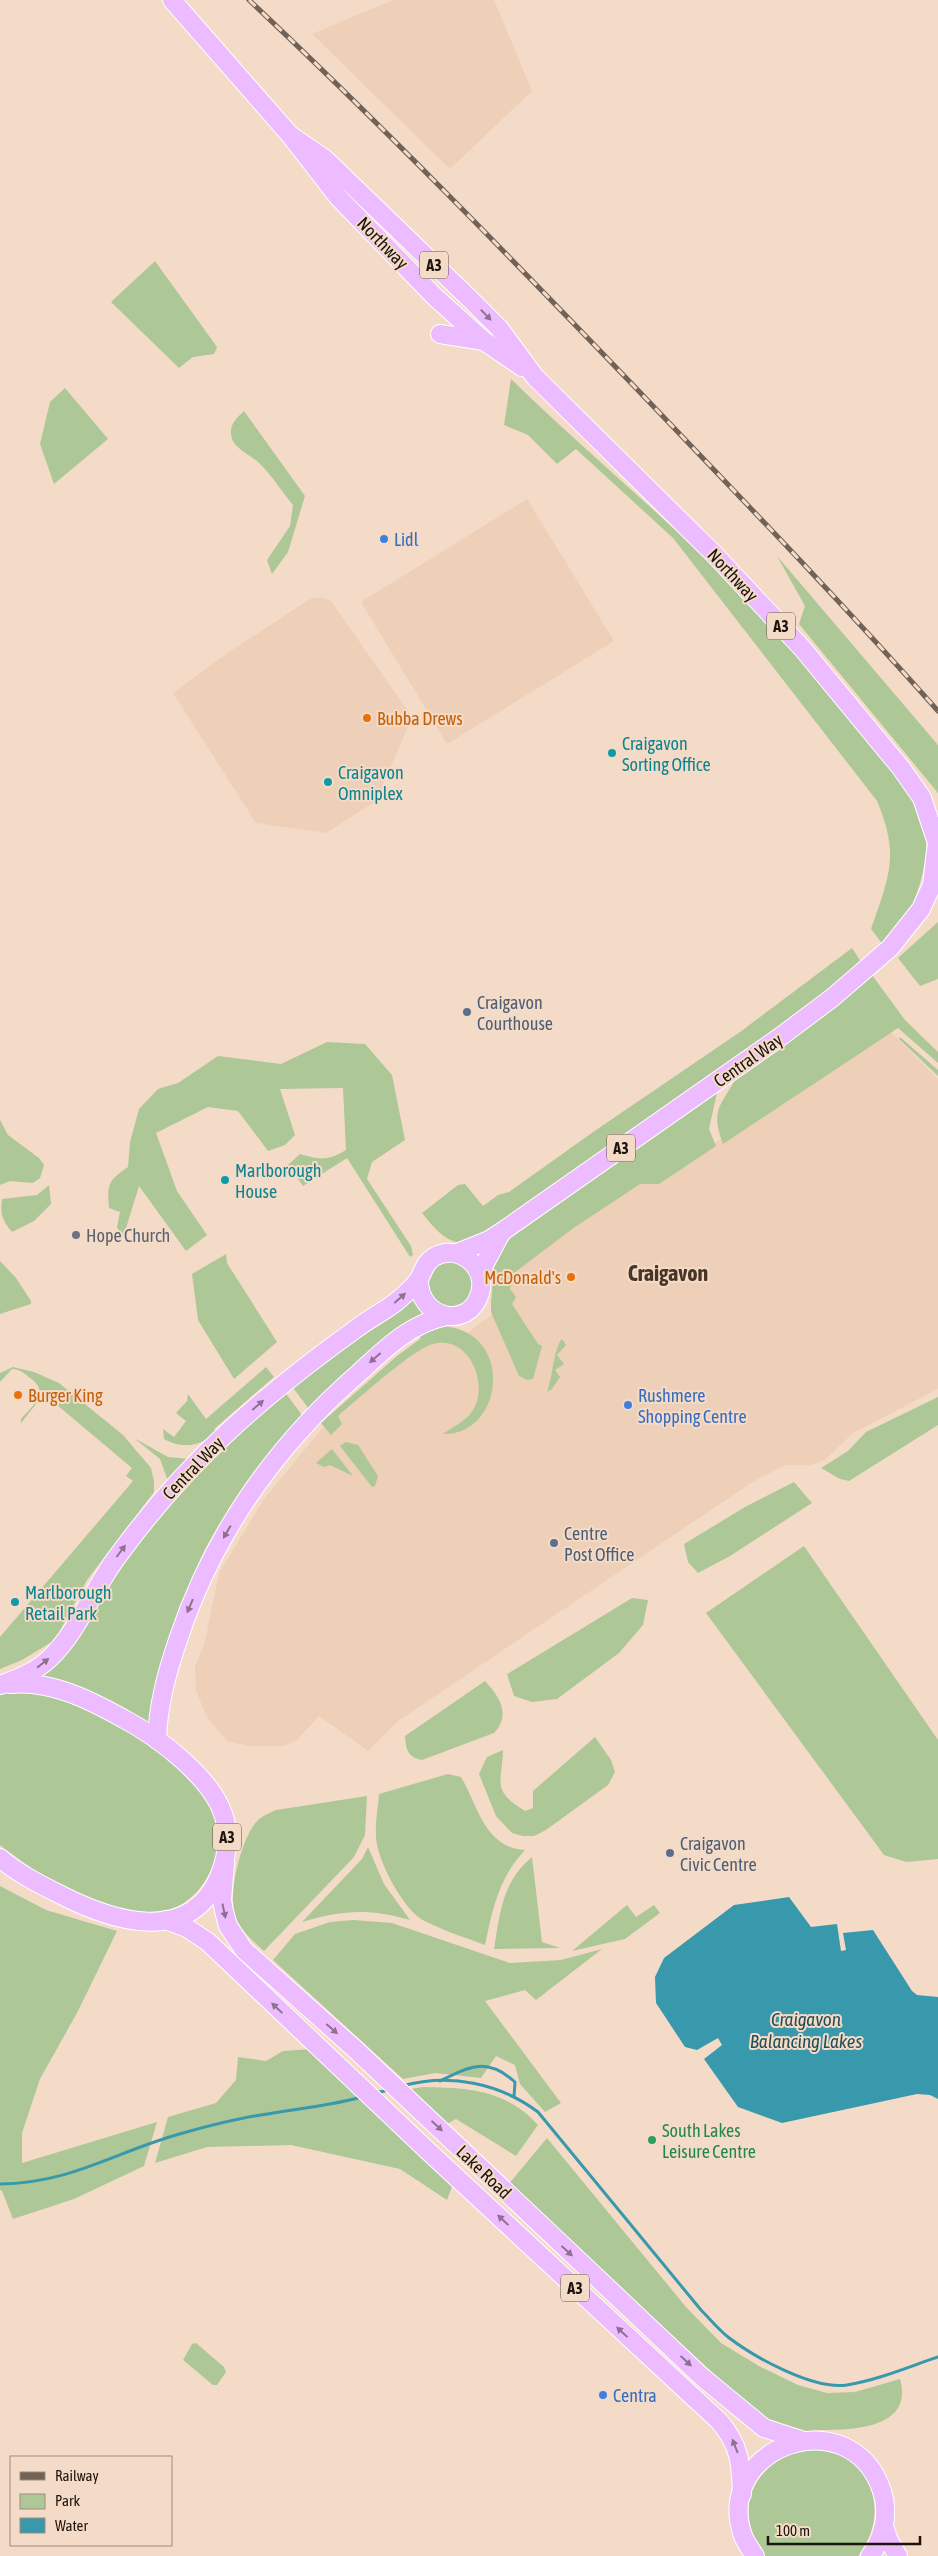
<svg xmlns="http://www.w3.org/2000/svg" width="938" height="2556" font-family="'Asap Condensed',sans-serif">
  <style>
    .built { fill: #eecfb8 }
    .green { fill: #adc896 }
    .water { fill: #3898ac }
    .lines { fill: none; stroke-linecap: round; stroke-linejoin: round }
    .stream { stroke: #3898ac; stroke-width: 3 }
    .highway-casing { stroke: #fff; stroke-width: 20 }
    .highway { stroke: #edbbff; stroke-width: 18 }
    .rail-casing { stroke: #716257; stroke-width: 5 }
    .rail { stroke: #f4dbc8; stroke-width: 3; stroke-dasharray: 9; stroke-linecap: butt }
    .oneway { fill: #8f7093 }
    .shop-dot { fill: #3f7fe0; stroke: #f4dbc8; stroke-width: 2 }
    .food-dot { fill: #e8710a; stroke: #f4dbc8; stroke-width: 2 }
    .culture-dot { fill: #0f9aa8; stroke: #f4dbc8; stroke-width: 2 }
    .service-dot { fill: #5c6f8a; stroke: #f4dbc8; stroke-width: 2 }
    .worship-dot { fill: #6b7280; stroke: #f4dbc8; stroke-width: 2 }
    .leisure-dot { fill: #2e9e5b; stroke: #f4dbc8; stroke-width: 2 }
    .labels { text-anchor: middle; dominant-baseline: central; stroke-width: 4; stroke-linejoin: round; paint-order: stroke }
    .shield { fill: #f4dbc8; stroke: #5e5046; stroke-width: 1 }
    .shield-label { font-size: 16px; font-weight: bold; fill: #1d140e }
    .street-label { font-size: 18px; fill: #1d140e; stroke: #f4dbc8 }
    .shop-label { font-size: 18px; fill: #366cbe; stroke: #f4dbc8; text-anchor: start }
    .food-label { font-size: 18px; fill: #c56008; stroke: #f4dbc8; text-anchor: start }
    .culture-label { font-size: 18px; fill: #0d838f; stroke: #f4dbc8; text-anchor: start }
    .service-label { font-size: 18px; fill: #4e5e75; stroke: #f4dbc8; text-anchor: start }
    .worship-label { font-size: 18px; fill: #5b616d; stroke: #f4dbc8; text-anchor: start }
    .leisure-label { font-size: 18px; fill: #27864d; stroke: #f4dbc8; text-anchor: start }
    .water-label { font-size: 19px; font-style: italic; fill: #244e57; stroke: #f4dbc8 }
    .district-label { font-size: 22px; font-weight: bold; fill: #483525; stroke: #f4dbc8 }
  </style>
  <rect width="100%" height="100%" fill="#f4dbc8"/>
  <!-- built -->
  <g class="built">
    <polygon points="393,0 494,0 532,91 450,169 312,34"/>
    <polygon points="527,499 614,641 447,744 361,602"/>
    <polygon points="321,597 331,601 412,717 376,801 326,833 256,823 173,693 226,654 310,599"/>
    <polygon points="889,1030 938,1079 938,1389 853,1433 825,1460 810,1465 786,1465 754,1481 398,1721 368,1751 319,1716 297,1740 284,1746 249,1746 227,1741 206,1716 196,1690 195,1666 205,1642 219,1573 264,1499 329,1420 432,1335 459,1339 494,1313 497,1282 627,1181 658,1180"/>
  </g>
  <!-- green -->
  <g class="green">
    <polygon points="155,261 217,347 214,354 193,357 179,368 111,302"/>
    <path d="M511 379C570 437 634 490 694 548 755 606 813 669 866 734 879 750 918 795 923 814 934 858 916 915 884 946L871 929C889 877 900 855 877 801L673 538 576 449 557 464 528 435 504 425Z"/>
    <polygon points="65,388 108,439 54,484 40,444 50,402"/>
    <path d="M244 411 305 496 288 552 272 574 267 560 290 526 293 505C282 492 272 475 259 463 250 454 231 448 231 433 230 423 238 417 244 411Z"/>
    <polygon points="777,556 938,745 938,793 799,624 805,606"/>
    <polygon points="938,922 938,979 920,986 898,958"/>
    <path d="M852 948 863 965 778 1029 491 1230C483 1233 472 1241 462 1242 446 1244 431 1224 422 1213L458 1185 465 1184 483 1206 498 1195 509 1192 596 1130 740 1032Z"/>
    <path d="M872 975 905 1020 938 1052V1063L898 1028 723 1144C709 1107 723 1105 738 1074Z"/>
    <polygon points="900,1037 938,1070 938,1076 899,1039"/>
    <path d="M327 1042 365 1044 392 1075 405 1140 372 1162 367 1179 411 1246 413 1255 410 1257 347 1158 303 1186 288 1165 300 1154C320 1160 328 1161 346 1150L343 1088 280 1089 295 1135 285 1145 268 1151 238 1111 208 1107 156 1133 177 1191 207 1235 186 1251 139 1186 123 1238 117 1227 120 1212 109 1208C107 1184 108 1181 128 1167L130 1142 139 1109 158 1089 178 1083 218 1056 281 1064Z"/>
    <polygon points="717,1093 709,1129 716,1146 659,1184 640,1184 572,1229 514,1273 510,1289 516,1297 512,1304 538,1344 542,1346 533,1379 527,1380 519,1376 491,1312 491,1302 495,1258 520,1226"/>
    <polygon points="0,1120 8,1135 39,1158 44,1165 40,1178 33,1183 10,1181 0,1185"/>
    <path d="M49 1185 51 1204 34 1221 12 1232C2 1220 0 1213 2 1199L37 1195Z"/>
    <polygon points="226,1254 227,1263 277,1342 234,1379 198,1320 192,1274"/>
    <path d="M454 1259 474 1273 473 1296C435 1328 415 1276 439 1263 443 1261 450 1260 454 1259Z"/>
    <polygon points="0,1261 16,1278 31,1301 31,1304 0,1314"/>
    <polygon points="415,1293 426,1312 395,1332 309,1409 291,1385"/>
    <path d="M433 1326C517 1322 506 1436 443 1434 452 1428 465 1421 471 1413 491 1387 470 1334 433 1344 413 1349 357 1400 338 1416L342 1424 331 1435 321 1423 397 1356 420 1339 421 1333Z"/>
    <path d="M562 1339 566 1345 557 1355 564 1364 555 1370 560 1377 552 1389 547 1392C553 1378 553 1349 562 1339Z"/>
    <path d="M13 1367 34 1372 59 1383 123 1435 151 1468 154 1481V1492L87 1580 55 1640 22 1660 0 1669V1637L133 1481 126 1476 132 1468 44 1394 21 1423V1419C33 1405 51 1393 30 1378 24 1373 20 1369 12 1369L0 1382V1373Z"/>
    <path d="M266 1367 274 1377 214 1429 218 1433C201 1445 183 1450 164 1439L163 1429 174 1437 186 1421 176 1413 187 1401 188 1394 206 1419Z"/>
    <path d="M284 1391 302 1415C268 1454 233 1498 208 1544 192 1574 181 1608 170 1640 160 1672 151 1695 155 1729 119 1703 81 1690 39 1676L101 1597 142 1539 178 1495 225 1443Z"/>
    <polygon points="938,1397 938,1425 849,1481 840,1479 821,1468 848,1451 866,1432"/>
    <polygon points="134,1438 168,1457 189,1459 169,1484 160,1459"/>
    <polygon points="346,1442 358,1445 378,1476 375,1486 372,1487 340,1446"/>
    <polygon points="332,1449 364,1490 353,1476 330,1465 324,1467 316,1463"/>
    <polygon points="794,1482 812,1503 730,1556 698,1573 688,1562 684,1544 745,1507"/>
    <polygon points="804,1546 938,1740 938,1859 906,1862 884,1855 706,1613"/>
    <polygon points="632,1598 648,1600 643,1625 619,1653 557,1699 532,1702 514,1696 507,1674"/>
    <path d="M485 1681C500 1697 511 1715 494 1733L422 1760C407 1757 406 1749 405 1736Z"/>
    <path d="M7 1692C20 1692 36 1690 49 1693 101 1708 201 1764 216 1819 222 1843 217 1864 203 1884 154 1954 47 1882 0 1845V1694Z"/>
    <path d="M595 1737 611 1760 615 1772 608 1785 546 1830 534 1836H523L512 1833 496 1816 479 1774 487 1757 503 1750C502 1784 491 1790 525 1811L533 1808V1791Z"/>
    <path d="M448 1774 461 1777C478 1806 485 1848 525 1850 498 1879 493 1908 485 1945 464 1937 441 1930 421 1919 402 1907 376 1858 376 1836 375 1822 378 1808 379 1794Z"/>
    <path d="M367 1796 365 1835 354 1857 264 1951C253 1941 242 1932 236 1918 227 1897 240 1844 254 1825 259 1817 267 1814 276 1810Z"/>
    <path d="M368 1847 384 1884 410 1920C369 1908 342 1910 302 1922L362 1859Z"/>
    <path d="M532 1857 542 1942 560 1948 494 1949C500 1913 502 1882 532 1857Z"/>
    <polygon points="0,1886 46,1910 117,1931 78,2011 40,2079 22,2133 22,2163 157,2122 144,2166 74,2199 13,2219 2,2191 0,2190"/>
    <polygon points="627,1905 636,1917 654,1905 660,1913 625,1939 572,1951"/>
    <polygon points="353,1920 392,1923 510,1963 561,1960 602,1949 536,2000 525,1990 485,2001 561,2103 545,2112 520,2084 515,2065 496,2056 481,2078 435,2073 403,2079 273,1960 295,1934 330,1922"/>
    <polygon points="312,2049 454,2181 447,2200 400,2169 291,2145 207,2147 155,2163 168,2117 216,2103 236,2080 238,2057 266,2061 283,2051"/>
    <path d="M423 2087C468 2088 505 2089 538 2125L516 2156 456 2119 447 2124 405 2090Z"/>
    <path d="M547 2138 686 2307 721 2343 759 2366 798 2385 827 2393 855 2392 900 2379C914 2428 854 2430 822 2430 814 2430 806 2432 798 2431 780 2428 767 2420 753 2410L508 2185Z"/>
    <polygon points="196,2343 224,2367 226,2372 217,2385 213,2385 183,2360 192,2344"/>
    <path d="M804 2449C817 2450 829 2450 842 2456 881 2475 883 2526 858 2556H765C732 2510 751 2465 804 2449Z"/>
  </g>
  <!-- water -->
  <polygon class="water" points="789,1897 811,1927 837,1924 841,1951 846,1950 843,1933 873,1930 912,1991 917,1995 938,1997 938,2099 930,2095 917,2094 782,2123 738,2107 704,2059 722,2045 718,2038 697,2050 685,2047 656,2003 655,1977 664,1958 734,1905"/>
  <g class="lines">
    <!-- stream -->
    <g class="stream">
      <path d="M440 2081C470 2066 487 2057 515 2082L514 2097"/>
      <path d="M402 2086C450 2073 499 2083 538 2112L701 2310C710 2319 718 2329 728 2337 754 2357 813 2390 847 2385 878 2380 908 2367 938 2357"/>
      <polyline points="375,2093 389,2090"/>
      <path d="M0 2184C73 2183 116 2151 183 2133 208 2126 235 2119 261 2115 295 2109 329 2106 362 2097"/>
    </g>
    <defs>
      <g id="highway">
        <polyline points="172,0 290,135 338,197 435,297 484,341 522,367"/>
        <polyline points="290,135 325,159 472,301 499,328 535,377 714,554 802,648 901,768 922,798 937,843 932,885 921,909 890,948 832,998 780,1037 503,1231 489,1240 457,1253"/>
        <polyline points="440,334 484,341"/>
        <polyline points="481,1278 484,1265 501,1233"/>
        <path d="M0 1685C17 1679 35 1672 49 1659 78 1632 93 1589 117 1557 150 1512 188 1468 230 1430 269 1394 310 1362 353 1331 367 1320 383 1312 396 1302 403 1296 413 1288 419 1279 424 1271 424 1263 434 1257 457 1243 488 1266 480 1293 469 1331 418 1319 419 1279"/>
        <path d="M157 1740C158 1704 167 1672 179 1637 214 1533 277 1444 360 1372 386 1348 411 1323 447 1316"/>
        <path d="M0 1858C17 1873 41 1885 61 1895 112 1921 189 1946 219 1877 227 1857 231 1835 223 1814 211 1777 158 1737 124 1719 90 1700 51 1680 10 1684"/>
        <polyline points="225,1863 222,1900 224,1911 228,1926 244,1950 356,2050 702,2377 764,2428 801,2440"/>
        <path d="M166 1920 187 1928 208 1942 428 2151 719 2421C740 2445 741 2464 742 2494"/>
        <polyline points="884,2526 889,2541 898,2556"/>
        <path d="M755 2556C751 2550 746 2543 743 2536 712 2446 851 2398 882 2491 889 2513 884 2538 870 2556"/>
      </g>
    </defs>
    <!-- highway casing -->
    <use href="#highway" class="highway-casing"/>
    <!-- highway -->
    <use href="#highway" class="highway"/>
    <defs>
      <path id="rail" d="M249 0C381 124 507 254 632 384 735 492 839 599 938 711"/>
    </defs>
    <!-- rail casing -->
    <use href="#rail" class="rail-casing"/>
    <!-- rail -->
    <use href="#rail" class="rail"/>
  </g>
  <!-- one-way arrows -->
  <defs><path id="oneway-solid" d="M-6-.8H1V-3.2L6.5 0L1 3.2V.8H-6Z" transform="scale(1.25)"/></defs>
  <g class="oneway">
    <use href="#oneway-solid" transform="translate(486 315) rotate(46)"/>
    <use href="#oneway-solid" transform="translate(400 1298) rotate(-41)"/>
    <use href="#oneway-solid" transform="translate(375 1358) rotate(139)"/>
    <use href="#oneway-solid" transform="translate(258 1405) rotate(-41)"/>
    <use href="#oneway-solid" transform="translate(227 1532) rotate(120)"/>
    <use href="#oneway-solid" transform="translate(121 1551) rotate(-53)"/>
    <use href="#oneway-solid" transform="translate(190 1606) rotate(113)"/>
    <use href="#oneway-solid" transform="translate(43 1663) rotate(-38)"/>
    <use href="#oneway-solid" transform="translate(224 1911) rotate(78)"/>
    <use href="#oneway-solid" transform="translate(277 2008) rotate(-137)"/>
    <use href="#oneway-solid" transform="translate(332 2029) rotate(41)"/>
    <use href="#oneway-solid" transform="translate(437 2126) rotate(43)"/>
    <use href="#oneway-solid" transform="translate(503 2220) rotate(-137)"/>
    <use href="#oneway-solid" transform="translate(567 2251) rotate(43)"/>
    <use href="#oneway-solid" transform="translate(622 2332) rotate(-137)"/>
    <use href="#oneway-solid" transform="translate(686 2361) rotate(43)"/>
    <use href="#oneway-solid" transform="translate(735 2446) rotate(-111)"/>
  </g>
  <!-- markers -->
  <g class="shop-dot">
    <circle cx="384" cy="539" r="5"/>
    <circle cx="628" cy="1405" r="5"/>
    <circle cx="603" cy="2395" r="5"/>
  </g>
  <g class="food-dot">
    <circle cx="367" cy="718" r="5"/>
    <circle cx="571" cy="1277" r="5"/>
    <circle cx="18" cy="1395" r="5"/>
  </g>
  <g class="culture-dot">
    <circle cx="612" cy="753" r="5"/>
    <circle cx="328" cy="782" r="5"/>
    <circle cx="225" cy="1180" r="5"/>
    <circle cx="15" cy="1602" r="5"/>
  </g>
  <g class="service-dot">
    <circle cx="467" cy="1012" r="5"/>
    <circle cx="554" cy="1543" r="5"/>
    <circle cx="670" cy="1853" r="5"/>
  </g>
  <circle class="worship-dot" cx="76" cy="1235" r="5"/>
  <circle class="leisure-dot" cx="652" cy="2140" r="5"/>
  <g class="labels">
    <!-- shield labels -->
    <g class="shield">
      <rect x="420" y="251.5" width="28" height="27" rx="4"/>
      <rect x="767" y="612.5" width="28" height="27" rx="4"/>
      <rect x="607" y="1134.5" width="28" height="27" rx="4"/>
      <rect x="213" y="1823.5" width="28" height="27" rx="4"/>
      <rect x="561" y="2274.5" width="28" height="27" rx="4"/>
    </g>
    <g class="shield-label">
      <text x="434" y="265">A3</text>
      <text x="781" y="626">A3</text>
      <text x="621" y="1148">A3</text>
      <text x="227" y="1837">A3</text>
      <text x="575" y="2288">A3</text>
    </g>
    <!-- street labels -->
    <g class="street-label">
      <text transform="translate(383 243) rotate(46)">Northway</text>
      <text transform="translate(733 575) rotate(47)">Northway</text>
      <text transform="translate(748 1060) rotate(-35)">Central Way</text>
      <text transform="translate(193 1468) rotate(-46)">Central Way</text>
      <text transform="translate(484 2172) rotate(44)">Lake Road</text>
    </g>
    <!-- shop labels -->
    <g class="shop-label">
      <text x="394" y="539">Lidl</text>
      <text x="638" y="1395">Rushmere<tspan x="638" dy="21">Shopping Centre</tspan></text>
      <text x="613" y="2395">Centra</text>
    </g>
    <!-- food labels -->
    <g class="food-label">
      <text x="377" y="718">Bubba Drews</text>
      <text x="561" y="1277" text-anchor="end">McDonald's</text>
      <text x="28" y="1395">Burger King</text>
    </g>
    <!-- culture labels -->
    <g class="culture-label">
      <text x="622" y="743">Craigavon<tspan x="622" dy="21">Sorting Office</tspan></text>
      <text x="338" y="772">Craigavon<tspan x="338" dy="21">Omniplex</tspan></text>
      <text x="235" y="1170">Marlborough<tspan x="235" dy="21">House</tspan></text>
      <text x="25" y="1592">Marlborough<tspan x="25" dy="21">Retail Park</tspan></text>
    </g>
    <!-- service labels -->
    <g class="service-label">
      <text x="477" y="1002">Craigavon<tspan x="477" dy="21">Courthouse</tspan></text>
      <text x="564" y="1533">Centre<tspan x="564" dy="21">Post Office</tspan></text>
      <text x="680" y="1843">Craigavon<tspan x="680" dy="21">Civic Centre</tspan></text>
    </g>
    <!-- worship labels -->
    <g class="worship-label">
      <text x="86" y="1235">Hope Church</text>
    </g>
    <!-- leisure labels -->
    <g class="leisure-label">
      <text x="662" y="2130">South Lakes<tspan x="662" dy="21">Leisure Centre</tspan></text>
    </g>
    <!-- water labels -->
    <g class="water-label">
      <text x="806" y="2019">Craigavon<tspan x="806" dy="22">Balancing Lakes</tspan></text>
    </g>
    <!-- district labels -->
    <g class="district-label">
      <text x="668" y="1273">Craigavon</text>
    </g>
  </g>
  <!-- legend -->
  <rect x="10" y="2456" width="162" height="90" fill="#f4dbc8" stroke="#9e8b7e"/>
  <rect x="20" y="2472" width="25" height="8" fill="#716257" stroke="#9e8b7e"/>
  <text x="55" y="2481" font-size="15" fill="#1d140e">Railway</text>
  <rect x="20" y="2494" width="25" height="15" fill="#adc896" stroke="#9e8b7e"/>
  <text x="55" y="2506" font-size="15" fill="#1d140e">Park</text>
  <rect x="20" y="2518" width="25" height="15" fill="#3898ac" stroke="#9e8b7e"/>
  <text x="55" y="2531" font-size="15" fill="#1d140e">Water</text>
  <!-- scale -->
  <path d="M768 2536v8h152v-8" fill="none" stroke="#1d140e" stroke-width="2.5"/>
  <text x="776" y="2536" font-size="15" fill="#1d140e" stroke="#f4dbc8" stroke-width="4" paint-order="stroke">100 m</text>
</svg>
